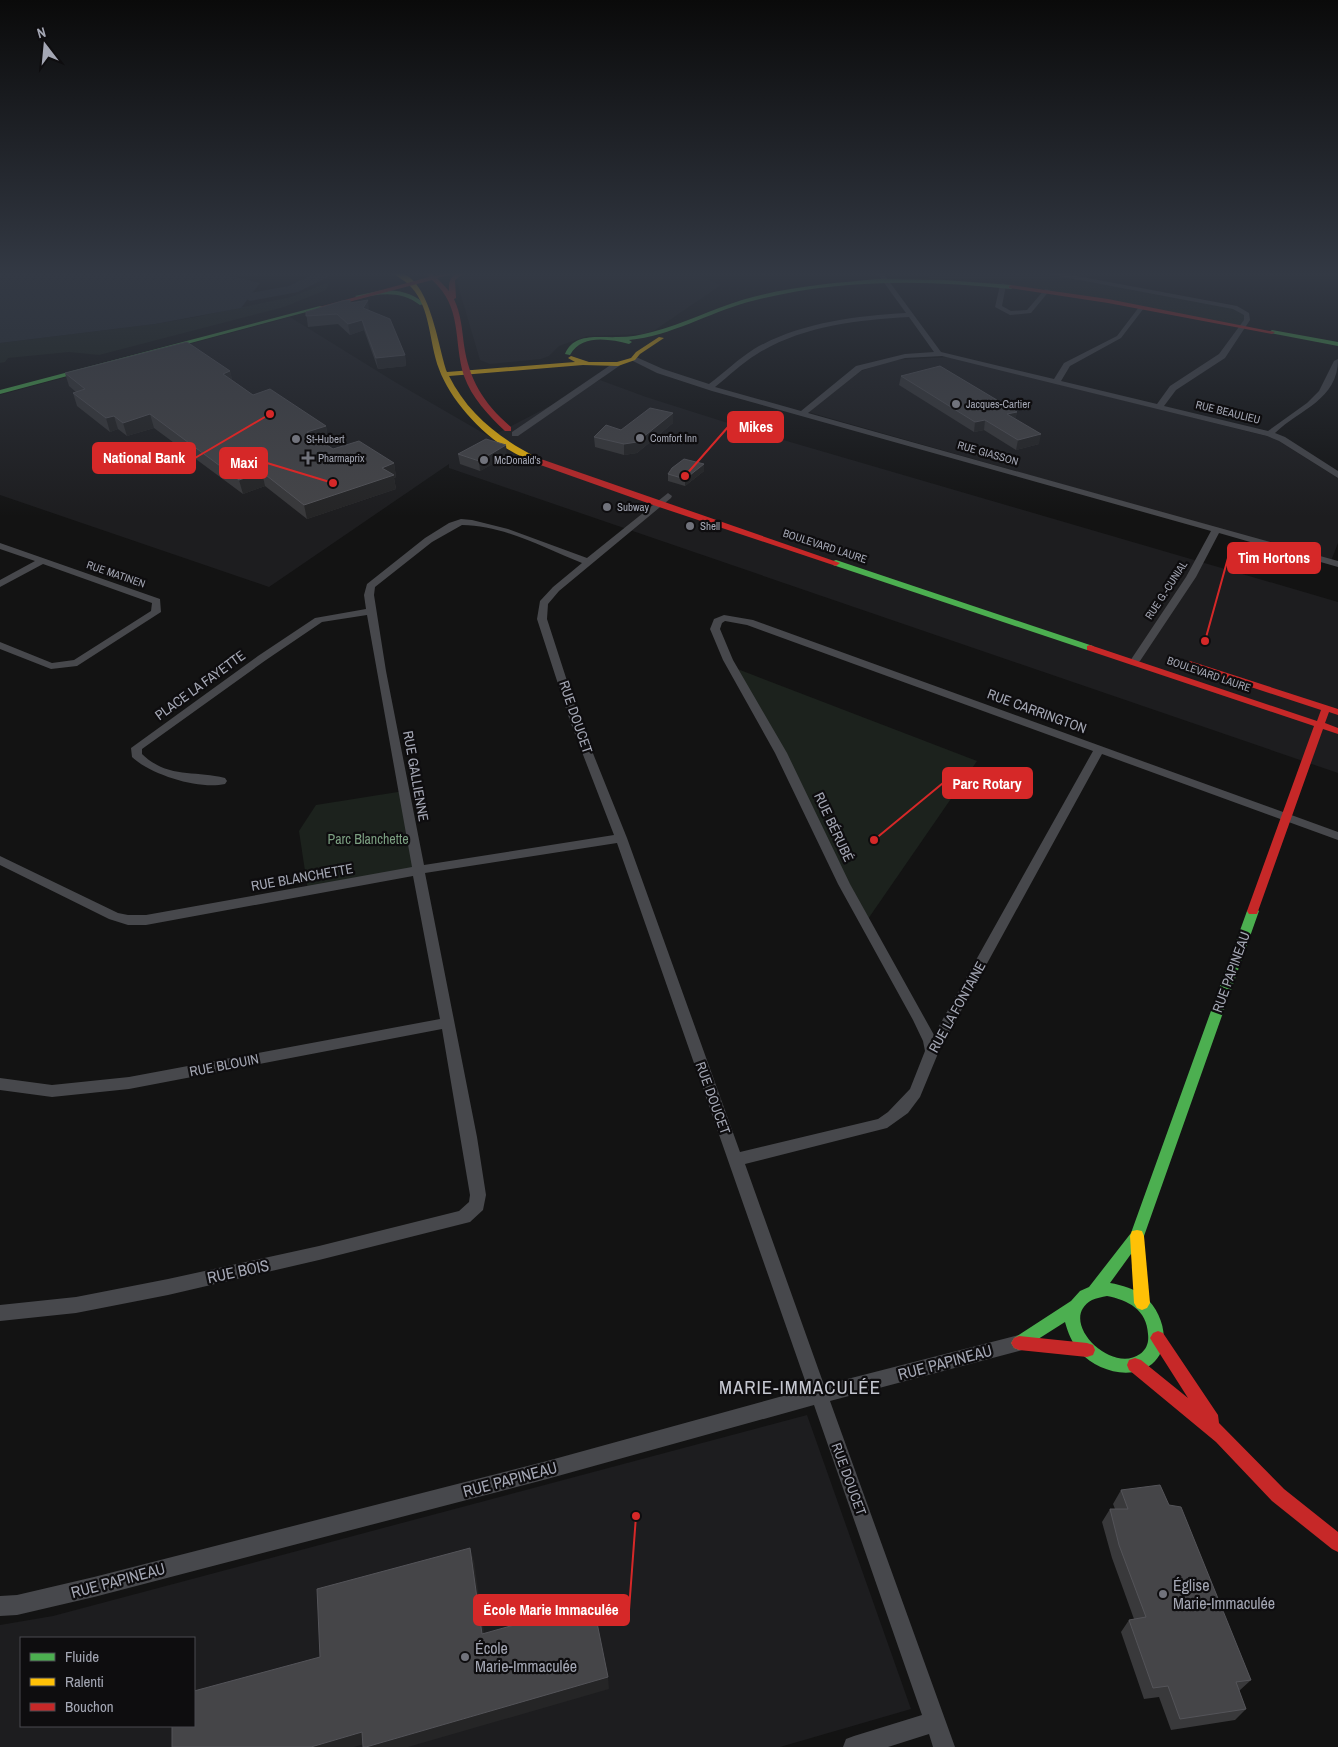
<svg xmlns="http://www.w3.org/2000/svg" width="1338" height="1747" font-family="'Archivo Narrow',sans-serif">
  <style>
    .built { fill: #1d1d1f; fill-rule: evenodd }
    .green { fill: #1c221d }
    .water { fill: #272d34 }
    .lines { fill: none; stroke-linecap: round; stroke-linejoin: round }
    .river { fill: #272d34; fill-rule: evenodd }
    .street { fill: #47484c; fill-rule: evenodd }
    .fast { fill: #4caf50; fill-rule: evenodd }
    .slow { fill: #ffc107; fill-rule: evenodd }
    .jam { fill: #c62828; fill-rule: evenodd }
    .wall { fill: #39393b }
    .shaded-wall { fill: #252526 }
    .building { fill: #454548; stroke: #545459 }
    .poi-dot { fill: #71737c; stroke: #0e0d0f; stroke-width: 2 }
    .labels { text-anchor: middle; dominant-baseline: central; stroke-width: 4.5; stroke-linejoin: round; paint-order: stroke }
    .far-poi-label { font-size: 11px; fill: #a4a7b4; stroke: #0e0d0f; text-anchor: start }
    .far-street-label { font-size: 11px; fill: #a4a7b4; stroke: #0e0d0f }
    .street-label { font-size: 14px; fill: #a4a7b4; stroke: #0e0d0f }
    .park-label { font-size: 14px; fill: #7b9f81; stroke: #0e0d0f }
    .near-street-label { font-size: 16px; fill: #a4a7b4; stroke: #0e0d0f }
    .near-poi-label { font-size: 16px; fill: #a4a7b4; stroke: #0e0d0f; text-anchor: start }
    .near-quarter-label { font-size: 19px; letter-spacing: 1px; fill: #c5c7d0; stroke: #0e0d0f }
    .leader { fill: none; stroke: #d62828; stroke-width: 2 }
    .callout-dot { fill: #d62828; stroke: #0e0d0f; stroke-width: 2 }
    .callout { fill: #d62828; stroke: #d62828; stroke-width: 2 }
    .callout-label { font-size: 15px; text-anchor: middle; font-weight: bold; fill: #fff }
  </style>
  <rect width="100%" height="100%" fill="#131313"/>
  <!-- built -->
  <g class="built">
    <polygon points="470,273 692,273 721,285 655,330 643,334 587,336 559,346 549,356 541,359 490,364 480,360 457,282 459,279"/>
    <polygon points="290,317 395,382 490,437 600,380 646,397 753,431 1338,602 1338,773 449,468 449,464 269,587 0,495 0,395"/>
    <polygon points="950,357 1274,438 1338,478 1338,543 1331,561 808,412 861,371 894,360"/>
    <path d="M807 1415 911 1709 780 1747H0V1625L53 1616ZM21 1638H194V1726H21Z"/>
  </g>
  <!-- green -->
  <g class="green">
    <polygon points="925,273 1053,273 1235,307 1247,314 1242,326 1047,290 931,281"/>
    <polygon points="329,282 326,290 284,307 99,355 69,352 8,358 5,362 0,363 0,343 155,324 196,317 291,297"/>
    <polygon points="735,668 977,761 868,919"/>
    <polygon points="404,791 418,874 308,891 299,831 316,805"/>
  </g>
  <!-- water -->
  <polygon class="water" points="0,273 218,273 260,283 241,308 155,324 0,343"/>
  <g class="lines">
    <!-- river -->
    <polygon class="river" points="315,273 332,273 330,276 298,292 250,301 243,297 250,293 289,286"/>
    <!-- street -->
    <g class="street">
      <path d="M877 273H883L941 352 1054 379 1064 363 1117 336 1139 307H1143L1144 308 1121 338 1070 366 1061 381 1157 404 1170 386 1219 354 1244 320V315L1233 309 1053 275 1050 273H1061L1237 306 1249 313 1250 320 1225 358 1176 390 1164 406 1268 431 1307 403 1319 391 1334 361 1338 359C1338 400 1300 409 1275 433L1285 437 1338 471V478L1279 441 1267 436 942 356 905 358 862 370 808 413 1338 561V567L1219 533 1196 577 1140 661 1135 664 1131 663 1130 661 1186 577 1211 531 712 391 657 373 629 359 636 357 663 369 709 384C724 373 738 359 754 349 799 323 854 316 906 313ZM909 317 934 352 905 354 856 366 801 411 715 387C729 376 742 363 757 354 802 326 857 320 909 317Z"/>
      <polygon points="1003,283 1006,285 1002,306 1011,311 1027,310 1045,289 1050,290 1031,313 1010,315 995,307 1000,285"/>
      <polygon points="615,362 622,364 518,436 512,436 512,432"/>
      <path d="M668 493 672 496 671 498 559 591 548 604 547 619 580 721 627 838 740 1152 878 1119 888 1112 910 1089 925 1051 923 1041 913 1020 838 884 775 753 723 660 710 629 714 619 724 615 753 620 1338 832V840L1102 754 939 1051 920 1097 908 1113 887 1128 745 1164 824 1385 1019 1335 1025 1337 1028 1343 1025 1349 1019 1351 830 1401 955 1747H933L929 1734 888 1747H843L846 1739 854 1736 922 1715 814 1405 547 1479 94 1597 17 1615 0 1616V1596L17 1595 94 1577 547 1461 808 1389 617 843 425 873 477 1137 486 1195 483 1210 470 1222 319 1260 168 1295 76 1313 0 1321V1305L76 1297 168 1279 319 1246 459 1211 469 1202 470 1195 442 1029 129 1089 52 1097 0 1090V1078L52 1085 129 1077 440 1019 413 876 146 925H128L109 919 0 865V856L118 913 128 915H146L412 867 367 615 322 622 266 660 142 749V754C168 779 194 770 225 778L227 781 225 784C200 790 151 775 132 757L131 748 258 656 315 618 366 609 364 595 367 584 425 538 449 523 461 519 472 520 508 529 587 558ZM462 525C503 525 544 548 582 563L553 587 540 601 537 619 570 721 614 835 424 865 386 671 374 595 375 587 432 542ZM725 621 747 625 1093 751 934 1035 850 884 787 753 733 660 720 629 722 623Z"/>
      <polygon points="0,543 160,599 161,612 77,666 51,669 0,649 0,642 52,663 74,660 151,611 152,603 43,564 0,587 0,580 35,561 0,549"/>
    </g>
    <!-- fast -->
    <g class="fast">
      <path d="M878 279 945 280 1011 285 1014 287 1011 289C923 279 833 279 748 302 708 313 671 336 629 340L632 342 629 344C609 339 582 334 570 355L565 354C574 332 599 338 618 337 630 337 641 335 652 332 683 324 712 309 742 300 786 287 832 283 878 279Z"/>
      <path d="M383 290C399 290 413 293 425 304L420 305C400 290 381 294 358 298L355 296Z"/>
      <polygon points="320,306 325,307 0,394 0,390"/>
      <polygon points="1272,330 1338,342 1338,346 1270,333 1269,332"/>
      <polygon points="836,560 1093,646 1095,648 1093,650 1087,650 833,565 833,561"/>
      <path d="M1253 907 1259 911 1144 1236 1110 1283C1122 1285 1135 1289 1145 1297 1163 1312 1173 1347 1152 1364 1131 1381 1097 1371 1080 1352 1072 1343 1068 1333 1065 1322L1024 1348 1019 1350 1014 1348 1011 1343 1014 1338 1071 1301 1080 1291 1089 1287 1131 1233 1247 911ZM1107 1296C1128 1300 1147 1310 1148 1334 1149 1342 1147 1349 1140 1354 1111 1375 1056 1320 1092 1300 1096 1298 1102 1297 1107 1296Z"/>
    </g>
    <!-- slow -->
    <g class="slow">
      <path d="M393 273C429 268 438 348 447 372L575 362 568 358 571 356 589 362H617L631 358 636 352 659 337 664 338 640 354 635 360 618 366 583 365 449 376C468 414 500 439 538 458V462H535C496 450 453 407 439 369 429 343 431 308 411 287 406 281 399 278 393 273Z"/>
      <polygon points="1137,1230 1142,1231 1144,1236 1150,1303 1147,1308 1142,1310 1137,1308 1134,1303 1130,1236 1132,1231"/>
    </g>
    <!-- jam -->
    <g class="jam">
      <path d="M425 273H431L434 276 454 273 453 274 437 278 449 291C448 280 452 272 464 273L455 280 456 298 454 299C461 314 462 329 464 345 469 380 484 404 511 427V431H505C488 415 472 398 464 376 453 341 463 307 432 280L322 309 319 307 429 277Z"/>
      <polygon points="1011,285 1108,299 1275,332 1272,334 1108,303 1009,288 1009,286"/>
      <polygon points="532,458 538,458 840,563 836,566 656,506 532,462"/>
      <polygon points="1090,645 1317,721 1321,710 1184,665 1182,663 1184,661 1190,661 1338,709 1338,715 1329,712 1325,723 1338,728 1338,734 1323,729 1257,914 1249,914 1247,911 1314,726 1087,650 1087,646"/>
      <polygon points="1158,1331 1163,1333 1218,1415 1219,1423 1284,1489 1338,1532 1338,1552 1332,1549 1272,1501 1216,1442 1129,1370 1127,1365 1129,1360 1135,1358 1141,1360 1188,1398 1153,1343 1150,1338 1153,1333"/>
      <polygon points="1019,1336 1087,1343 1093,1345 1095,1350 1093,1355 1087,1357 1019,1350 1014,1348 1011,1343 1014,1338"/>
    </g>
  </g>
  <!-- wall -->
  <g class="wall">
    <polygon points="350,303 369,310 405,355 406,366 378,369 364,330 350,335 338,324 308,327 306,312"/>
    <polygon points="230,371 232,380 253,395 326,426 328,440 322,442 333,449 394,463 396,477 394,478 396,489 307,519 265,486 243,494 154,428 127,436 118,429 110,432 77,406 73,393 76,392 69,386 65,373"/>
    <polygon points="901,376 1017,412 1015,419 1039,444 1016,450 984,430 974,432 899,385"/>
    <polygon points="673,413 673,423 637,453 624,455 595,447 594,437 621,430"/>
    <polygon points="458,454 507,456 480,471 460,464"/>
    <polygon points="704,471 685,486 668,481 668,474"/>
    <polygon points="1121,1490 1169,1505 1251,1680 1239,1691 1246,1709 1235,1720 1171,1730 1159,1697 1144,1699 1121,1632 1129,1620 1134,1619 1112,1558 1102,1522 1110,1509 1115,1509 1113,1504"/>
  </g>
  <!-- shaded-wall -->
  <g class="shaded-wall">
    <polygon points="368,300 369,311 363,308"/>
    <polygon points="362,320 364,330 350,335 348,324"/>
    <polygon points="405,355 406,366 378,369 376,358"/>
    <polygon points="230,371 233,384 223,374"/>
    <polygon points="1017,412 1015,422 1007,414"/>
    <polygon points="673,413 673,423 637,453 624,455 624,444"/>
    <polygon points="150,414 154,428 127,436 123,423"/>
    <polygon points="114,416 118,429 110,432 106,418"/>
    <polygon points="985,420 984,430 974,432 975,422"/>
    <polygon points="326,426 328,440 310,446 307,432"/>
    <polygon points="1041,434 1039,444 1016,450 1018,440"/>
    <polygon points="506,445 507,456 480,471 479,461"/>
    <polygon points="394,463 396,477 394,478 396,489 307,519 304,505 382,468"/>
    <polygon points="704,464 704,471 685,486 685,479"/>
    <polygon points="262,472 265,486 243,494 239,480"/>
    <polygon points="470,1548 474,1561 486,1646 482,1634"/>
    <polygon points="608,1677 609,1689 408,1747 366,1747"/>
    <polygon points="362,1732 368,1743 354,1747 311,1747"/>
  </g>
  <!-- building -->
  <g class="building">
    <polygon points="350,300 350,303 368,300 363,308 390,319 405,355 376,358 362,320 348,324 337,314 306,316 306,312 342,301"/>
    <polygon points="187,342 230,371 223,374 253,395 270,389 326,426 307,432 333,449 359,441 394,463 382,468 394,475 304,505 262,472 239,480 150,414 123,423 114,416 106,418 73,393 85,389 65,373"/>
    <polygon points="940,366 1017,412 1007,414 1041,434 1018,440 985,420 975,422 901,376"/>
    <polygon points="650,408 673,413 637,442 624,444 594,437 606,425 621,430"/>
    <polygon points="486,439 506,445 479,461 458,454"/>
    <polygon points="684,459 704,464 685,479 668,474 672,468"/>
    <polygon points="1160,1485 1169,1505 1181,1507 1251,1680 1236,1682 1246,1709 1180,1719 1168,1686 1153,1688 1129,1620 1146,1617 1119,1545 1110,1509 1128,1509 1121,1490"/>
    <polygon points="470,1548 482,1634 593,1603 608,1677 366,1747 363,1747 362,1732 311,1747 172,1747 172,1726 194,1726 194,1691 320,1657 317,1589"/>
  </g>
  <!-- sky -->
  <linearGradient id="sky" x2="0" y2="1"><stop stop-color="#0a0a0a"/><stop offset="0.53" stop-color="#333944"/><stop offset="1" stop-color="#333944" stop-opacity="0"/></linearGradient>
  <rect width="1338" height="517" fill="url(#sky)"/>
  <!-- markers -->
  <g class="poi-dot">
    <circle cx="956" cy="404" r="5"/>
    <circle cx="640" cy="438" r="5"/>
    <circle cx="296" cy="439" r="5"/>
    <path d="M305.5 450.5h5v5h5v5h-5v5h-5v-5h-5v-5h5z"/>
    <circle cx="484" cy="460" r="5"/>
    <circle cx="607" cy="507" r="5"/>
    <circle cx="690" cy="526" r="5"/>
    <circle cx="1163" cy="1594" r="5"/>
    <circle cx="465" cy="1657" r="5"/>
  </g>
  <g class="labels">
    <!-- far-poi labels -->
    <g class="far-poi-label">
      <text x="966" y="404">Jacques-Cartier</text>
      <text x="650" y="438">Comfort Inn</text>
      <text x="306" y="439">St-Hubert</text>
      <text x="318" y="458">Pharmaprix</text>
      <text x="494" y="460">McDonald's</text>
      <text x="617" y="507">Subway</text>
      <text x="700" y="526">Shell</text>
    </g>
    <!-- far-street labels -->
    <g class="far-street-label">
      <text transform="translate(1228 412) rotate(14)">RUE BEAULIEU</text>
      <text transform="translate(988 453) rotate(16)">RUE GIASSON</text>
      <text transform="translate(825 546) rotate(18)">BOULEVARD LAURE</text>
      <text transform="translate(116 574) rotate(19)">RUE MATINEN</text>
      <text transform="translate(1166 590) rotate(-57)">RUE G.-CUNIAL</text>
      <text transform="translate(1209 674) rotate(19)">BOULEVARD LAURE</text>
    </g>
    <!-- street labels -->
    <g class="street-label">
      <text transform="translate(200 685) rotate(-36)">PLACE LA FAYETTE</text>
      <text transform="translate(1037 711) rotate(20)">RUE CARRINGTON</text>
      <text transform="translate(576 717) rotate(71)">RUE DOUCET</text>
      <text transform="translate(416 776) rotate(80)">RUE GALLIENNE</text>
      <text transform="translate(834 827) rotate(65)">RUE BÉRUBÉ</text>
      <text transform="translate(302 877) rotate(-10)">RUE BLANCHETTE</text>
      <text transform="translate(1231 972) rotate(-70)">RUE PAPINEAU</text>
      <text transform="translate(957 1007) rotate(-61)">RUE LA FONTAINE</text>
      <text transform="translate(224 1065) rotate(-11)">RUE BLOUIN</text>
      <text transform="translate(713 1098) rotate(70)">RUE DOUCET</text>
      <text transform="translate(849 1479) rotate(70)">RUE DOUCET</text>
    </g>
    <!-- park labels -->
    <g class="park-label">
      <text x="368" y="839">Parc Blanchette</text>
    </g>
    <!-- near-street labels -->
    <g class="near-street-label">
      <text transform="translate(238 1271) rotate(-12)">RUE BOIS</text>
      <text transform="translate(945 1362) rotate(-15)">RUE PAPINEAU</text>
      <text transform="translate(510 1479) rotate(-15)">RUE PAPINEAU</text>
      <text transform="translate(118 1580) rotate(-15)">RUE PAPINEAU</text>
    </g>
    <!-- near-poi labels -->
    <g class="near-poi-label">
      <text x="1173" y="1585">Église<tspan x="1173" dy="18">Marie-Immaculée</tspan></text>
      <text x="475" y="1648">École<tspan x="475" dy="18">Marie-Immaculée</tspan></text>
    </g>
    <!-- near-quarter labels -->
    <g class="near-quarter-label">
      <text x="800" y="1387">MARIE-IMMACULÉE</text>
    </g>
  </g>
  <!-- callouts -->
  <path class="leader" d="M685 476L728 427M270 414L195 458M333 483L267 463M1205 641L1228 558M874 840L943 783M636 1516L629 1610"/>
  <g class="callout-dot">
    <circle cx="685" cy="476" r="5"/>
    <circle cx="270" cy="414" r="5"/>
    <circle cx="333" cy="483" r="5"/>
    <circle cx="1205" cy="641" r="5"/>
    <circle cx="874" cy="840" r="5"/>
    <circle cx="636" cy="1516" r="5"/>
  </g>
  <g class="callout">
    <rect x="728" y="412" width="55" height="30" rx="5"/>
    <rect x="93" y="443" width="102" height="30" rx="5"/>
    <rect x="220" y="448" width="47" height="30" rx="5"/>
    <rect x="1228" y="543" width="92" height="30" rx="5"/>
    <rect x="943" y="768" width="89" height="30" rx="5"/>
    <rect x="474" y="1595" width="155" height="30" rx="5"/>
  </g>
  <g class="callout-label">
    <text x="756" y="432">Mikes</text>
    <text x="144" y="463">National Bank</text>
    <text x="244" y="468">Maxi</text>
    <text x="1274" y="563">Tim Hortons</text>
    <text x="987" y="789">Parc Rotary</text>
    <text x="551" y="1615">École Marie Immaculée</text>
  </g>
  <!-- legend -->
  <rect x="20" y="1637" width="175" height="90" fill="#0e0d0f" stroke="#4a4b51"/>
  <rect x="30" y="1653" width="25" height="8" fill="#4caf50" stroke="#4a4b51"/>
  <text x="65" y="1662" font-size="15" fill="#a4a7b4">Fluide</text>
  <rect x="30" y="1678" width="25" height="8" fill="#ffc107" stroke="#4a4b51"/>
  <text x="65" y="1687" font-size="15" fill="#a4a7b4">Ralenti</text>
  <rect x="30" y="1703" width="25" height="8" fill="#c62828" stroke="#4a4b51"/>
  <text x="65" y="1712" font-size="15" fill="#a4a7b4">Bouchon</text>
  <!-- north arrow -->
  <g transform="translate(45 45) rotate(344)" stroke="#0e0d0f" stroke-width="4" paint-order="stroke">
  <path d="M0-4L9 19L0 12L-9 19Z" fill="#a4a7b4"/>
  <text y="-8" font-size="14" font-weight="bold" text-anchor="middle" fill="#a4a7b4">N</text>
  </g>
</svg>
